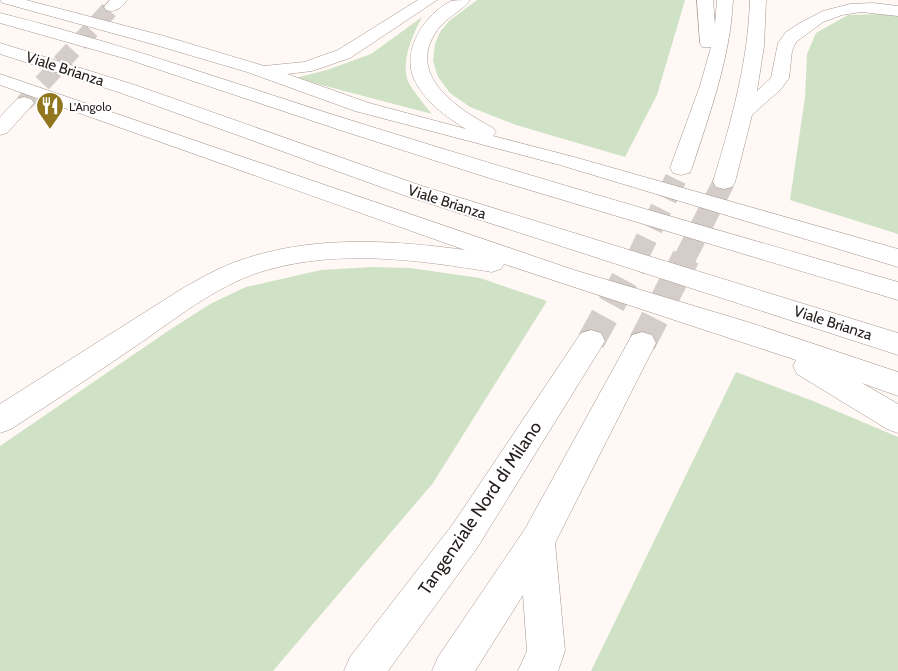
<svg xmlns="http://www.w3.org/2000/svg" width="898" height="671" font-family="Cabin,sans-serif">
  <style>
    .green { fill: #cfe2c5 }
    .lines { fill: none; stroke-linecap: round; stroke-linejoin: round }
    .minor-tunnel { stroke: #d4cdca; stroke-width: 18; stroke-dasharray: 18 9; stroke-linecap: butt }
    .highway-tunnel-far1 { stroke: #d4cdca; stroke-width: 22; stroke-dasharray: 22 11; stroke-linecap: butt }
    .highway-tunnel { stroke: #d4cdca; stroke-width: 28; stroke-dasharray: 28 14; stroke-linecap: butt }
    .minor-casing { stroke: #a4958e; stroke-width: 1 }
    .highway-casing { stroke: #a4958e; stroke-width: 1 }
    .minor { fill: #fff; fill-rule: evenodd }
    .highway { fill: #fff; fill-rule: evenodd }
    .labels { text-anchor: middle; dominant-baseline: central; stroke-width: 4; stroke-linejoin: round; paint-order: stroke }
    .far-poi-label { font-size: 12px; fill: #26201e; stroke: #fff; text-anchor: start }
    .street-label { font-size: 15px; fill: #26201e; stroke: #fff }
    .near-street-label { font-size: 18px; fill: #26201e; stroke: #fff }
  </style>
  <rect width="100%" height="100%" fill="#fff8f5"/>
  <!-- green -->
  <g class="green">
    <polygon points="477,0 685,0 657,95 625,157 516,125 470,107 450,93 438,77 433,61 435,44 440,32 449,21"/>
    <polygon points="887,14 898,16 898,234 790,200 805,97 807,54 816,33 848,15"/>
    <path d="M422 17C413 35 402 58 407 78 409 87 426 106 432 114L295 78 327 70 371 54Z"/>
    <polygon points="372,267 410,268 480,278 547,301 433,483 273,671 0,671 0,446 168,331 210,304 246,287 321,270"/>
    <polygon points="736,372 813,401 898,437 898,671 591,671"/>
  </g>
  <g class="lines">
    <!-- minor-tunnel -->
    <polyline class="minor-tunnel" points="24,103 112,7"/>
    <!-- highway-tunnel-far1 -->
    <g class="highway-tunnel-far1">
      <polyline points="637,258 681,168"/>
      <polyline points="685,258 724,182"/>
    </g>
    <!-- highway-tunnel -->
    <g class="highway-tunnel">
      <polyline points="591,341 637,257"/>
      <polyline points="642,343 686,257"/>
    </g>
    <defs>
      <g id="minor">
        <path d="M110 0H127C121 8 116 13 106 10L104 7Z"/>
        <polygon points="24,97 31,99 34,103 7,133 0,135 0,117 17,99"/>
      </g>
      <g id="highway">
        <path d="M0 0H26L164 36 264 66 304 62 338 50 418 0H437L350 58 312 71 287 74 369 103 466 129C446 117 424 101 414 79 401 50 425 14 451 1 456 0 464 0 470 0 462 11 447 17 438 29 404 75 458 109 493 128L496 132 493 136 574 157 898 249V267L560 165 355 111 247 72 152 44 3 3Z"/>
        <path d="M697 0H713L715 25 717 0H733C730 59 710 112 692 168L689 173 681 175 673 173 670 168 700 86 711 47H702L700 43Z"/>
        <path d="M750 0H766L764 46 757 91 771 78 778 43 786 32 800 23 823 11 850 4 873 3 898 6V16L861 12 842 15 823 22 796 42 792 51 789 78 781 89 752 115 735 182 732 187 724 189 716 187 713 182C731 122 748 63 750 0Z"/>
        <path d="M0 13C125 44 246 88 369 126 545 181 721 231 898 282V300L486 177 337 129 127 59 0 23Z"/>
        <polygon points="0,43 135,85 422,186 898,333 898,355 406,196 121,93 0,54"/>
        <path d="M0 74 574 270 751 323 898 372V396L862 383 898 404V433L887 429 797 374 793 366 796 360 504 264 501 269 492 272C419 260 340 249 267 270 223 282 183 313 146 339 101 370 56 400 11 429L0 433V404L180 290C199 279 220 267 241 260 313 235 392 240 465 250L0 85Z"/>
        <polygon points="591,330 601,333 605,341 477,548 388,671 344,671 350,657 453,524 581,333"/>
        <polygon points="642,332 652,335 656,343 555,543 565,651 558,671 518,671 527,651 523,595 475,671 432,671 438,657 525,529 632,335"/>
      </g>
    </defs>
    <!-- minor casing -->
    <use href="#minor" class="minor-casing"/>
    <!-- highway casing -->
    <use href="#highway" class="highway-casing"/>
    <!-- minor -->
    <use href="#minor" class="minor"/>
    <!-- highway -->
    <use href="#highway" class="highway"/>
  </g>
  <!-- icons -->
  <defs>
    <symbol id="restaurant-pin" viewBox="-11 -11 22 30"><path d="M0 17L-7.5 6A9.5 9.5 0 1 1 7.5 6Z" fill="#92761d" stroke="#fff"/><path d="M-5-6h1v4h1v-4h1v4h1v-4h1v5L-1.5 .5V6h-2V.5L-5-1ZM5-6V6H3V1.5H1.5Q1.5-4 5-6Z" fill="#fff"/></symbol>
  </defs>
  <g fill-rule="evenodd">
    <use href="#restaurant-pin" x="34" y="90" width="32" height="43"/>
  </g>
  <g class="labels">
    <!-- far-poi labels -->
    <g class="far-poi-label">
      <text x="69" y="106">L'Angolo</text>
    </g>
    <!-- street labels -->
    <g class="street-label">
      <text transform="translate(65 69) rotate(18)">Viale Brianza</text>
      <text transform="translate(447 202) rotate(18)">Viale Brianza</text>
      <text transform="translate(833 323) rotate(18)">Viale Brianza</text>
    </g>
    <!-- near-street labels -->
    <g class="near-street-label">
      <text transform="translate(480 508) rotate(-56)">Tangenziale Nord di Milano</text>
    </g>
  </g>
</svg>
